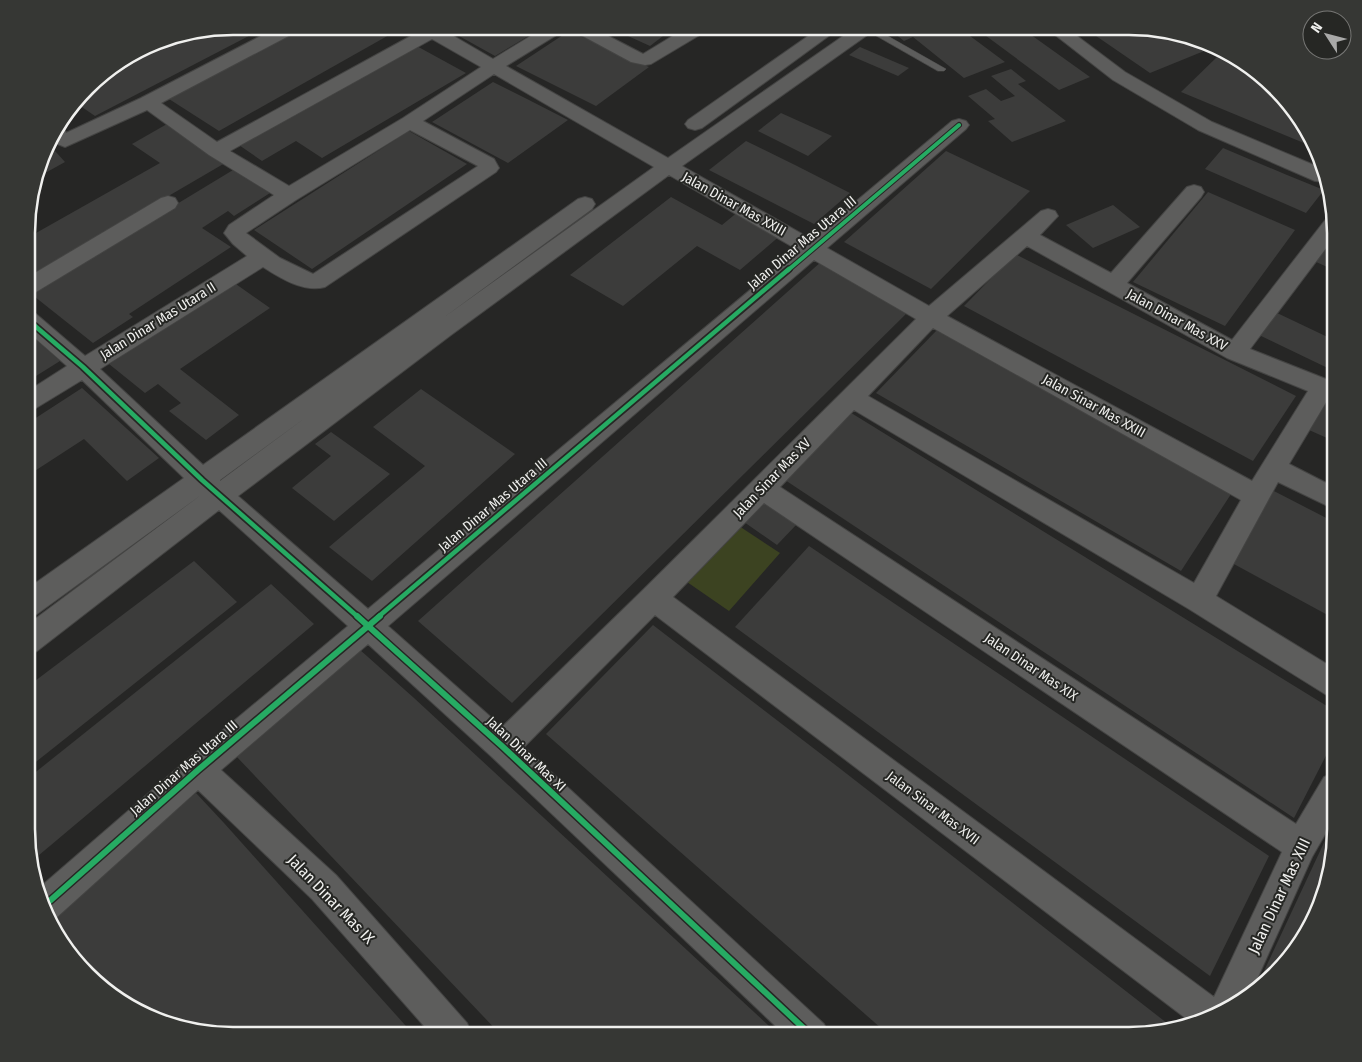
<svg xmlns="http://www.w3.org/2000/svg" width="1362" height="1062" font-family="'Fira Sans Condensed',sans-serif">
  <style>
    .green { fill: #3c4321 }
    .building { fill: #3c3c3b }
    .lines { fill: none; stroke-linecap: round; stroke-linejoin: round }
    .lane-casing { stroke: #444443; stroke-width: 1 }
    .street-casing { stroke: #444443; stroke-width: 2 }
    .lane { fill: #5d5d5c; fill-rule: evenodd }
    .street { fill: #5d5d5c; fill-rule: evenodd }
    .cycleway-far2-casing { stroke: #262724; stroke-width: 6 }
    .cycleway-far1-casing { stroke: #262724; stroke-width: 8 }
    .cycleway-casing { stroke: #262724; stroke-width: 9 }
    .cycleway-far2 { stroke: #26ab63; stroke-width: 4 }
    .cycleway-far1 { stroke: #26ab63; stroke-width: 4.5 }
    .cycleway { stroke: #26ab63; stroke-width: 6 }
    .labels { text-anchor: middle; dominant-baseline: central; stroke-width: 4; stroke-linejoin: round; paint-order: stroke }
    .street-label { font-size: 14px; fill: #f0f0ee; stroke: #262724 }
    .near-street-label { font-size: 16px; fill: #f0f0ee; stroke: #262724 }
    .rim { fill: none; stroke: #f0f0ee; stroke-width: 2.5 }
  </style>
  <rect width="100%" height="100%" fill="#262625"/>
  <!-- green -->
  <polygon class="green" points="739,526 780,553 729,611 687,582"/>
  <!-- building -->
  <g class="building">
    <polygon points="233,26 268,26 95,116 76,103 97,77 167,37"/>
    <polygon points="306,26 405,26 219,131 169,99"/>
    <polygon points="445,26 545,26 495,56 443,27"/>
    <polygon points="606,26 676,26 650,46"/>
    <polygon points="913,27 927,27 932,30 943,27 958,27 1005,62 964,78 913,37 904,41 894,33"/>
    <polygon points="974,27 1020,27 1090,77 1059,90"/>
    <polygon points="1083,27 1142,27 1191,38 1209,49 1150,73"/>
    <polygon points="569,31 649,67 596,106 516,66"/>
    <polygon points="413,44 466,73 322,158 296,141 262,161 236,143"/>
    <polygon points="860,47 909,68 898,76 849,55"/>
    <polygon points="1218,56 1253,70 1265,78 1315,142 1316,148 1181,92"/>
    <polygon points="1011,69 1026,81 1018,84 1066,121 1012,142 988,121 995,119 968,96 986,89 1001,101 1015,96 991,76"/>
    <polygon points="493,82 529,100 568,120 508,163 432,122"/>
    <polygon points="781,113 832,136 808,156 758,131"/>
    <polygon points="167,124 225,163 28,278 28,227 36,233 160,163 132,144"/>
    <polygon points="409,131 467,164 312,269 254,230"/>
    <polygon points="51,139 55,151 65,162 38,177"/>
    <polygon points="746,141 797,166 850,193 814,224 709,170"/>
    <polygon points="1223,148 1287,175 1324,190 1306,213 1205,169"/>
    <polygon points="946,151 1030,191 931,289 844,242"/>
    <polygon points="233,170 270,193 234,216 228,211 202,228 231,247 129,314 133,317 93,343 30,293"/>
    <polygon points="1208,192 1295,230 1225,326 1133,282"/>
    <polygon points="671,197 722,225 739,211 782,234 740,270 697,246 623,306 570,275"/>
    <polygon points="1113,205 1140,227 1093,248 1066,225"/>
    <polygon points="1336,235 1336,271 1314,261"/>
    <polygon points="1015,254 1296,396 1253,461 964,306"/>
    <polygon points="822,261 910,310 512,703 418,621"/>
    <polygon points="233,282 270,308 180,369 239,415 206,440 169,411 181,403 158,384 145,393 109,364"/>
    <polygon points="1275,312 1336,341 1336,372 1259,335"/>
    <polygon points="937,330 1233,491 1181,571 876,393"/>
    <polygon points="28,333 60,361 28,381"/>
    <polygon points="82,388 159,458 127,481 84,439 27,476 28,423"/>
    <polygon points="421,389 515,454 372,581 329,547 425,466 373,427"/>
    <polygon points="1327,397 1336,401 1336,442 1309,430"/>
    <polygon points="848,411 1335,711 1335,738 1294,818 782,478"/>
    <polygon points="331,432 390,474 334,521 292,488 331,456 315,444"/>
    <polygon points="1272,490 1336,523 1335,619 1232,563"/>
    <polygon points="763,502 797,524 777,545 744,522"/>
    <polygon points="809,546 1269,856 1210,976 735,627"/>
    <polygon points="194,561 237,602 27,769 27,687"/>
    <polygon points="271,584 314,624 32,861 27,842 27,779"/>
    <polygon points="653,625 838,767 1172,1027 1129,1036 890,1036 546,734"/>
    <polygon points="359,649 414,698 780,1036 501,1035 236,756"/>
    <polygon points="196,793 224,823 414,1035 220,1035 154,1020 97,984 48,921"/>
    <polygon points="1335,819 1335,842 1320,908 1284,965 1258,984"/>
  </g>
  <g class="lines">
    <defs>
      <polygon id="lane" points="861,27 872,27 946,69 944,71 938,71"/>
      <g id="street">
        <path d="M280 26H302L300 30 161 103 217 142 420 31 415 26H450L445 31 493 59 547 26H589L643 54 689 26H710L708 30 651 64 645 65 631 62 568 28 506 66 668 158 856 27H875L873 31 682 166 811 239 952 121 959 119 966 121 969 125 966 129 827 248 929 306 1041 211 1048 209 1055 211 1058 216 1040 235 1111 273 1187 187 1194 185 1201 187 1204 192 1201 197 1127 283 1232 340 1326 219 1332 217 1336 235 1250 349 1336 383V402L1328 399 1289 464 1336 488V510L1278 482 1216 596 1335 669V698L1325 694 1189 609 854 410 780 487 1296 824 1324 777 1335 773V817L1312 857 1253 988 1208 1020 1192 1023 655 615 524 747 824 1024 829 1036H786L492 757 368 644 221 770 336 875 467 1023 472 1035H432L312 899 198 790 56 918 48 921 39 888 187 760 348 626 219 510 37 651 27 655V625L201 495 37 614 27 617V589L184 478 82 380 36 408 28 411V391L67 366 28 332V312L36 314 85 356 247 256 233 244 224 233 229 225 274 195 209 155 147 110 65 147 50 141 54 130 59 124 62 125 66 133 141 98ZM432 39 481 67 403 118 289 186 230 151ZM494 74 654 167 443 318 592 209 595 204 592 199 585 197 578 199 203 465 100 369 263 267C280 278 304 293 325 287L496 172 499 168 494 159 423 121ZM410 130 478 166 313 274 280 258 246 233 296 200ZM669 175 798 250 368 609 238 496 451 335ZM1027 246 1227 358 1308 391 1252 481 947 316ZM814 260 916 319 644 589 502 727 388 626ZM933 328 1241 500 1194 583 868 396ZM305 418 220 481V480ZM764 503 1282 852 1214 997 673 597Z"/>
        <polygon points="821,27 841,27 702,128 695,130 688,128 685,124 688,120"/>
        <polygon points="1045,27 1065,27 1125,72 1212,122 1321,168 1324,182 1315,181 1198,130 1113,80"/>
        <polygon points="168,196 175,198 178,203 175,208 36,292 28,295 28,277 161,198"/>
      </g>
    </defs>
    <!-- lane casing -->
    <use href="#lane" class="lane-casing"/>
    <!-- street casing -->
    <use href="#street" class="street-casing"/>
    <!-- lane -->
    <use href="#lane" class="lane"/>
    <!-- street -->
    <use href="#street" class="street"/>
    <defs>
      <polyline id="cycleway-far2" points="787,271 959,125"/>
      <g id="cycleway-far1">
        <polyline points="28,320 83,367 202,480 358,617"/>
        <polyline points="378,617 789,269"/>
      </g>
      <g id="cycleway">
        <polyline points="357,616 503,747 812,1036"/>
        <polyline points="44,906 198,770 380,616"/>
      </g>
    </defs>
    <!-- cycleway-far2 casing -->
    <use href="#cycleway-far2" class="cycleway-far2-casing"/>
    <!-- cycleway-far1 casing -->
    <use href="#cycleway-far1" class="cycleway-far1-casing"/>
    <!-- cycleway casing -->
    <use href="#cycleway" class="cycleway-casing"/>
    <!-- cycleway-far2 -->
    <use href="#cycleway-far2" class="cycleway-far2"/>
    <!-- cycleway-far1 -->
    <use href="#cycleway-far1" class="cycleway-far1"/>
    <!-- cycleway -->
    <use href="#cycleway" class="cycleway"/>
  </g>
  <g class="labels">
    <!-- street labels -->
    <g class="street-label">
      <text transform="translate(734 204) rotate(29)">Jalan Dinar Mas XXIII</text>
      <text transform="translate(802 243) rotate(-40)">Jalan Dinar Mas Utara III</text>
      <text transform="translate(1177 320) rotate(29)">Jalan Dinar Mas XXV</text>
      <text transform="translate(158 321) rotate(-32)">Jalan Dinar Mas Utara II</text>
      <text transform="translate(1094 406) rotate(29)">Jalan Sinar Mas XXIII</text>
      <text transform="translate(772 478) rotate(-46)">Jalan Sinar Mas XV</text>
      <text transform="translate(493 505) rotate(-40)">Jalan Dinar Mas Utara III</text>
      <text transform="translate(1031 667) rotate(34)">Jalan Dinar Mas XIX</text>
      <text transform="translate(526 754) rotate(43)">Jalan Dinar Mas XI</text>
      <text transform="translate(184 768) rotate(-41)">Jalan Dinar Mas Utara III</text>
      <text transform="translate(933 808) rotate(37)">Jalan Sinar Mas XVII</text>
    </g>
    <!-- near-street labels -->
    <g class="near-street-label">
      <text transform="translate(1279 896) rotate(-65)">Jalan Dinar Mas XIII</text>
      <text transform="translate(331 899) rotate(46)">Jalan Dinar Mas IX</text>
    </g>
  </g>
  <!-- crop -->
  <path d="M0 0H1362V1062H0ZM233 35H1129A198 198 0 0 1 1327 233V829A198 198 0 0 1 1129 1027H233A198 198 0 0 1 35 829V233A198 198 0 0 1 233 35Z" fill="#363734" fill-rule="evenodd"/>
  <path class="rim" d="M233 35H1129A198 198 0 0 1 1327 233V829A198 198 0 0 1 1129 1027H233A198 198 0 0 1 35 829V233A198 198 0 0 1 233 35Z"/>
  <!-- north arrow -->
  <g transform="translate(1327 35) rotate(306)"><circle r="24" fill="#262724" stroke="#777775"/>
  <path d="M0-4L9 19L0 12L-9 19Z" fill="#a9a9a8"/>
  <text y="-8" font-size="14" font-weight="bold" text-anchor="middle" fill="#f0f0ee">N</text>
  </g>
</svg>
